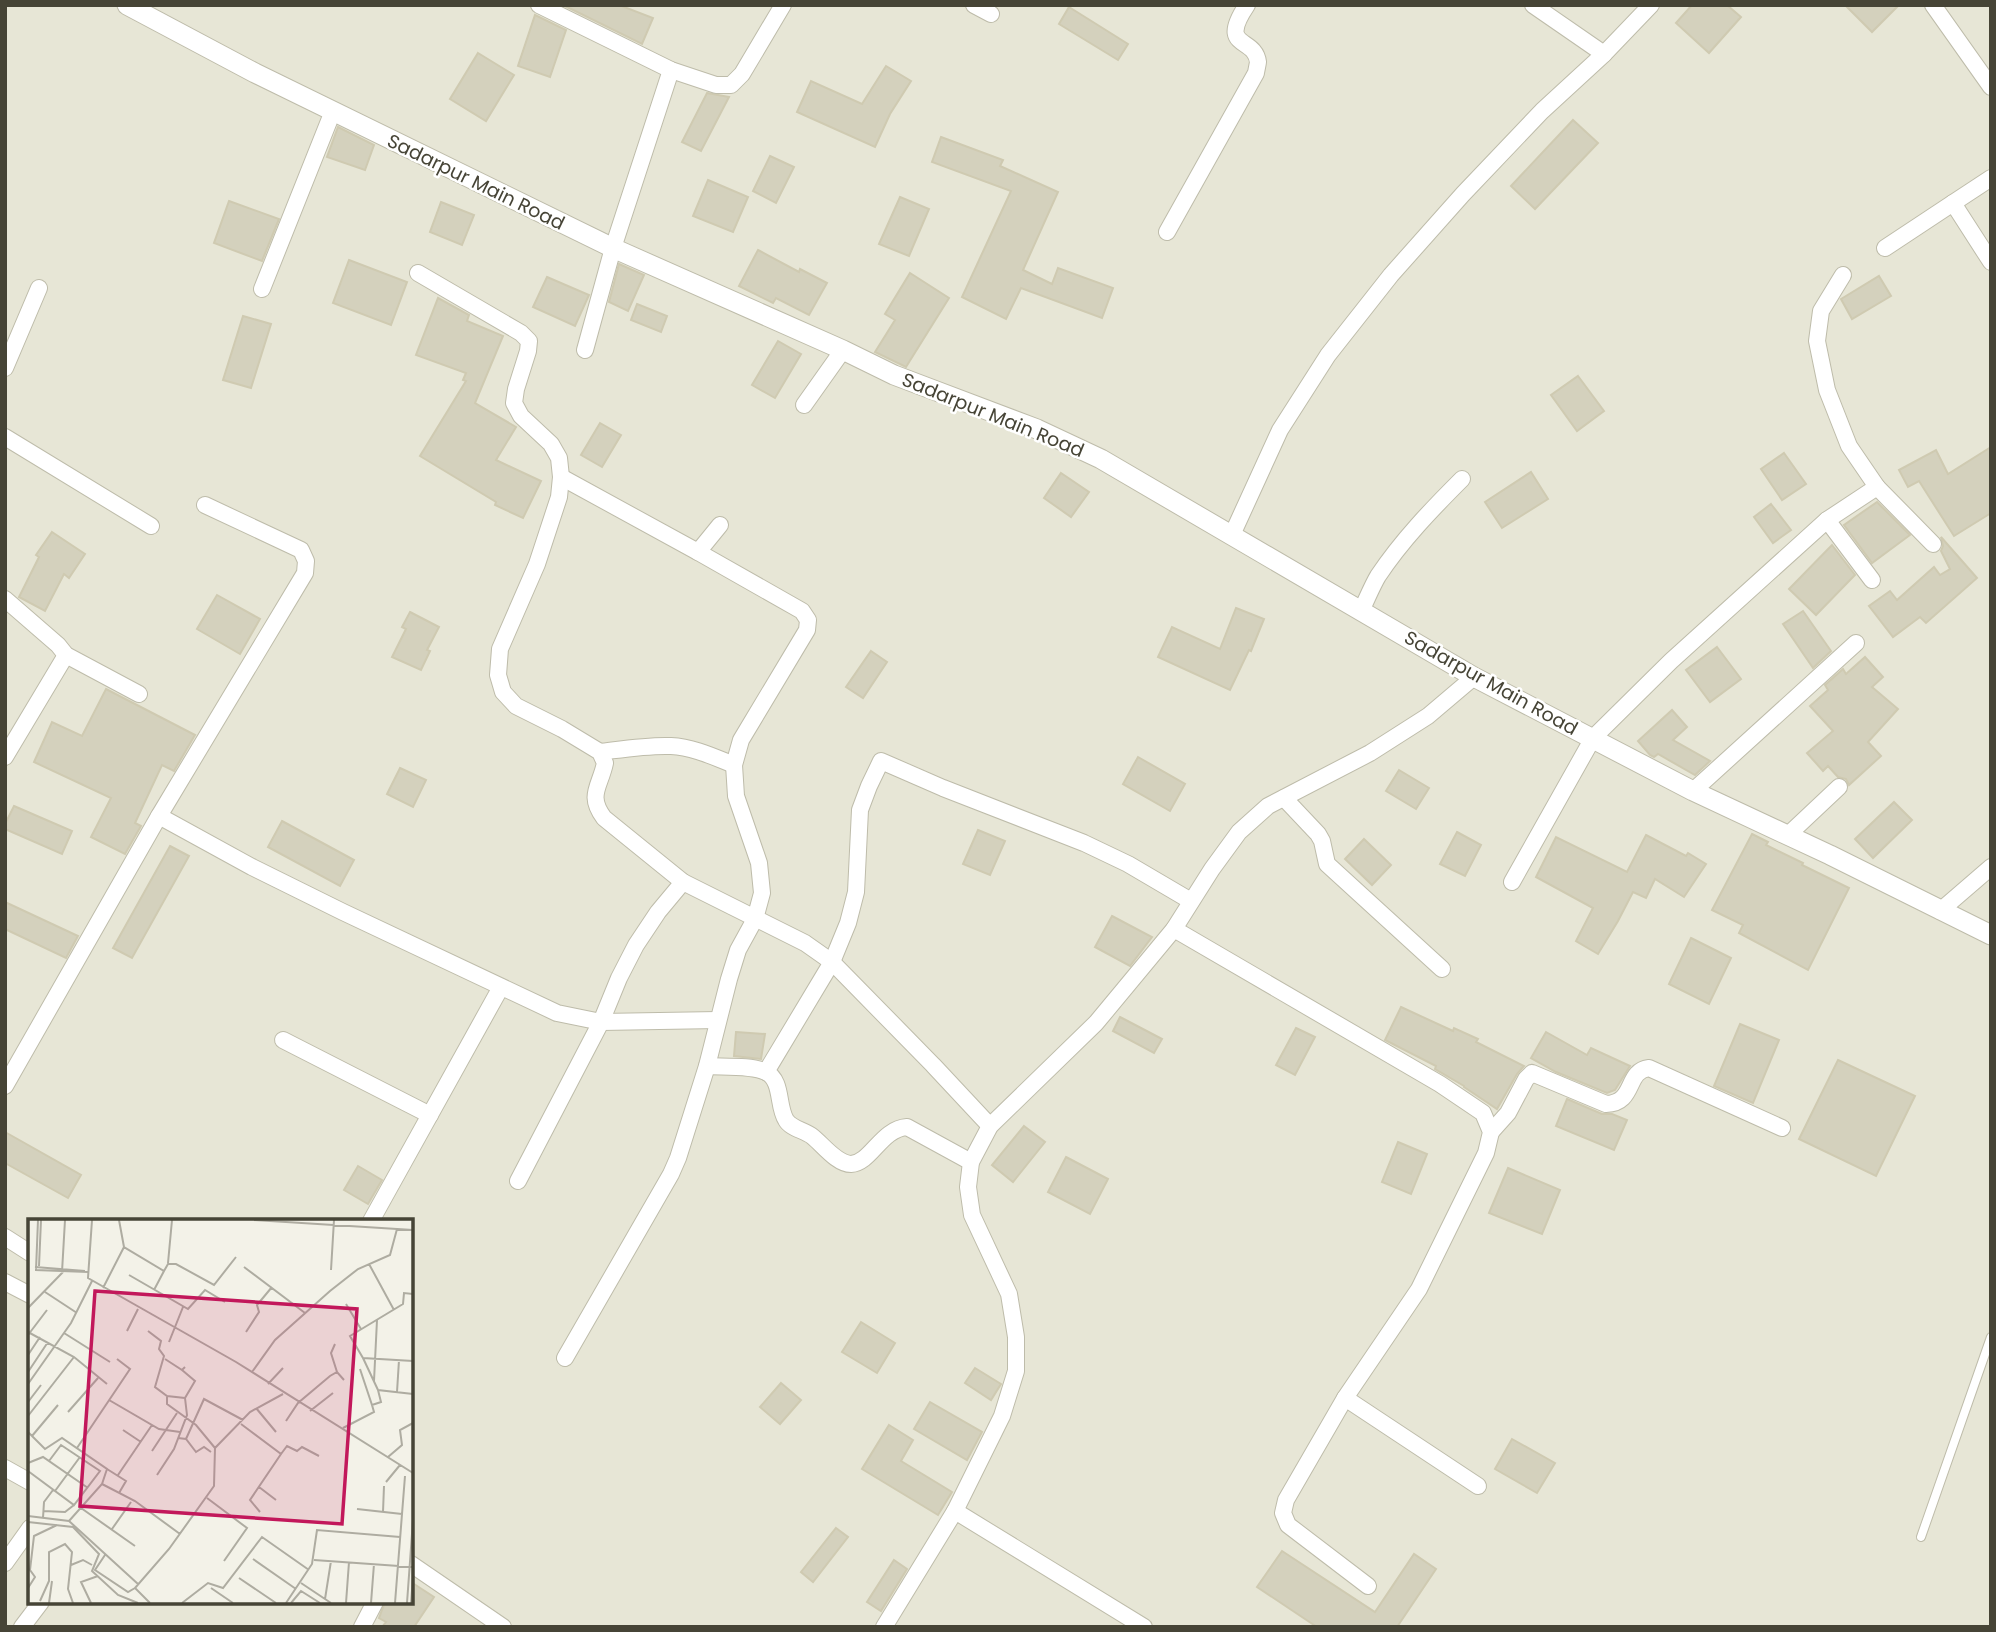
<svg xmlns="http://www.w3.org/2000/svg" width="1996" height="1632" font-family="Poppins,sans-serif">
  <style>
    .residential { fill: #e7e6d6; fill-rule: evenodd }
    .building { fill: #d4d1bd; stroke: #cfcab1; stroke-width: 2 }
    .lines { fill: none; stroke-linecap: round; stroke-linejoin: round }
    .service-casing { stroke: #bebcaa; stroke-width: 10 }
    .minor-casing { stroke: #bebcaa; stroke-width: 18 }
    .tertiary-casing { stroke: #bebcaa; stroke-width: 21 }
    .service { stroke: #fff; stroke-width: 8 }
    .minor { stroke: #fff; stroke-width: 16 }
    .tertiary { stroke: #fff; stroke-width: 19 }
    .labels { text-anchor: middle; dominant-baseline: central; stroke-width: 5; stroke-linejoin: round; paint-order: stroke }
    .street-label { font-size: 19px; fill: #464436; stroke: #fff }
    .inset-road { fill: none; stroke: #aeaca1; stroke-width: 2 }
    .view { fill: #c2185b; fill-opacity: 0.15; stroke: #c2185b; stroke-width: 3.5 }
    .inset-edge { fill: none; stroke: #464436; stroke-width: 3.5 }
  </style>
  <rect width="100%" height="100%" fill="#f3f2e8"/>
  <!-- residential -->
  <path class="residential" d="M5 5H1991V1627H5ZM30 1221H411V1602H30Z"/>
  <!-- building -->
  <g class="building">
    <polygon points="563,5 619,5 653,18 642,44"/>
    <polygon points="1692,5 1727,5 1741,17 1709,53 1676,23"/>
    <polygon points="1845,5 1899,5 1872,32"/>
    <polygon points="1069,7 1128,44 1118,60 1059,24"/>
    <polygon points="535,15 566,30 550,77 518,66"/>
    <polygon points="478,53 514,75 486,121 450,99"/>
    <polygon points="886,66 911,81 890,114 875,147 797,112 811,81 862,104"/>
    <polygon points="707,93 729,97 701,151 682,142"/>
    <polygon points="1573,120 1598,143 1535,209 1511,186"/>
    <polygon points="338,127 374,145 365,170 327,157"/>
    <polygon points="941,137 1003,160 1000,166 1058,192 1023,270 1052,284 1058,268 1113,288 1102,318 1021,288 1006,319 962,297 1011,191 932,162"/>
    <polygon points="770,156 794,167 776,203 753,191"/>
    <polygon points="708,180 748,197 733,232 693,216"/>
    <polygon points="900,197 929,209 909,256 879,244"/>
    <polygon points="229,201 279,219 262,261 214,243"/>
    <polygon points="441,202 474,215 462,245 430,232"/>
    <polygon points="758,250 799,272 800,269 827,283 809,315 776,298 773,303 739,286"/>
    <polygon points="349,260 407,282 391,325 333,303"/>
    <polygon points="619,264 644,275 628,311 609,302"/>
    <polygon points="910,273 949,298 906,367 875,352 895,320 885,314"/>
    <polygon points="1879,276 1891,296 1852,319 1841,299"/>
    <polygon points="547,277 589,295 575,326 533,307"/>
    <polygon points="438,298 469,315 467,321 503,336 475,403 516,427 496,460 541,481 523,518 495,505 496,502 420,456 466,381 463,380 466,373 416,355"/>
    <polygon points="637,304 667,316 661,332 631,320"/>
    <polygon points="243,316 271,324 251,388 223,380"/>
    <polygon points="778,341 801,354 775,398 752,385"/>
    <polygon points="1578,376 1604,411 1577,431 1551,395"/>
    <polygon points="600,423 621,435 602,467 581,455"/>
    <polygon points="1991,447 1991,513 1954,536 1919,481 1908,487 1899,470 1936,450 1948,474"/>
    <polygon points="1784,453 1806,484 1782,500 1761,469"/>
    <polygon points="1531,472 1548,499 1502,528 1485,502"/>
    <polygon points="1061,473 1089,492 1071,517 1044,498"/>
    <polygon points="1877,502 1910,535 1872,563 1844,525"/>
    <polygon points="1771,504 1791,530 1773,543 1754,517"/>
    <polygon points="52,532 85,554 69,578 64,574 45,611 19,597 39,557 36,555"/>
    <polygon points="1941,537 1977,578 1926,623 1920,617 1893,637 1869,606 1890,591 1897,600 1934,567 1940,575 1950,569 1941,551 1943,546"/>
    <polygon points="1832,545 1855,575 1816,615 1789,589"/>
    <polygon points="217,595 260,619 240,654 197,629"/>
    <polygon points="1236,608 1264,619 1251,651 1249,650 1230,690 1158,657 1172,627 1220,649"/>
    <polygon points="1803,611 1831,651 1813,668 1783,624"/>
    <polygon points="410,612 439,627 427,650 430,651 421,670 392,657 406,629 402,627"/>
    <polygon points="1717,647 1741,679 1710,702 1686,670"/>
    <polygon points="871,651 887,662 863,698 846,687"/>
    <polygon points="1865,657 1883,677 1872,687 1898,709 1868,742 1881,756 1849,785 1846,779 1838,777 1828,766 1823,771 1807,753 1833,731 1810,706 1828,690 1825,685 1843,669 1846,674"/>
    <polygon points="106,689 195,735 174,771 162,765 135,823 141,826 125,854 91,837 111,798 34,762 52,722 82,736"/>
    <polygon points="1672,710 1687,727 1673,740 1710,761 1695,775 1658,754 1654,757 1650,755 1638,741"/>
    <polygon points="1138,757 1185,784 1170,811 1123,784"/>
    <polygon points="400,768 426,780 413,807 387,794"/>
    <polygon points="1399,770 1429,788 1416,809 1386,791"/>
    <polygon points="1894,802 1912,820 1873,858 1855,839"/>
    <polygon points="14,806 72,831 62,854 5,829 5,824"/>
    <polygon points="282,821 354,860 340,886 268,847"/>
    <polygon points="978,830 1005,841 990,875 963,864"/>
    <polygon points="1457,832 1481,845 1465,876 1440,864"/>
    <polygon points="1752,834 1768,842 1766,845 1803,863 1802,865 1849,888 1808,970 1739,933 1743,925 1712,910"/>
    <polygon points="1646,835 1686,856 1688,853 1706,864 1684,897 1655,879 1646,898 1633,892 1618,921 1598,954 1576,941 1593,908 1536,877 1556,837 1627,872"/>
    <polygon points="1364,839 1391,865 1372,885 1345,859"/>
    <polygon points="170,846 189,856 132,958 113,948"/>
    <polygon points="5,902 78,936 66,958 5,929"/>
    <polygon points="1112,916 1152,937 1130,966 1095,947"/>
    <polygon points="1691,938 1731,958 1709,1004 1669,984"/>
    <polygon points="1401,1007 1453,1031 1454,1028 1478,1039 1476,1042 1524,1066 1517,1074 1497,1109 1464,1087 1464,1086 1435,1069 1436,1066 1385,1040"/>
    <polygon points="1120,1017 1162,1039 1154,1053 1113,1031"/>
    <polygon points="1740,1024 1779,1040 1753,1103 1714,1086"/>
    <polygon points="1296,1028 1315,1037 1295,1075 1276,1065"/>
    <polygon points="736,1032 765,1034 761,1059 734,1056"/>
    <polygon points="1546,1032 1587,1055 1591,1048 1630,1066 1615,1090 1607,1093 1556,1072 1531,1058"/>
    <polygon points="1838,1060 1915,1096 1876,1176 1799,1139"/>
    <polygon points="1567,1099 1602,1114 1612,1114 1627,1120 1614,1150 1556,1126"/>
    <polygon points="1024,1126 1045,1142 1013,1182 992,1165"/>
    <polygon points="5,1132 81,1175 68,1198 5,1163"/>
    <polygon points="1398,1142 1427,1154 1411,1194 1382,1182"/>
    <polygon points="1066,1157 1108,1179 1090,1214 1048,1192"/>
    <polygon points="358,1166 382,1180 368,1204 344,1190"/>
    <polygon points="1508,1168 1560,1190 1542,1234 1489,1213"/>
    <polygon points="861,1322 895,1343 877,1373 842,1352"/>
    <polygon points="975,1368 1001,1384 991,1400 965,1383"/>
    <polygon points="781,1383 801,1400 780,1424 760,1407"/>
    <polygon points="930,1402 982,1432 967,1460 914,1429"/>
    <polygon points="889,1425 913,1440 901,1461 952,1492 938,1515 862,1469"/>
    <polygon points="1512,1439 1555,1463 1537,1493 1495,1469"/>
    <polygon points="836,1528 848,1537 813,1582 801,1572"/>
    <polygon points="1282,1551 1375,1612 1414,1554 1436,1569 1397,1627 1317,1627 1257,1587"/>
    <polygon points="894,1560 907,1569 881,1611 867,1602"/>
    <polygon points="411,1582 434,1597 414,1627 382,1627 386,1622 379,1618 385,1602 411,1602"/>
  </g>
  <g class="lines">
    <defs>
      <polyline id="service" points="1921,1537 1991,1337"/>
      <g id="minor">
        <polyline points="539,5 671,70 716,85 731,85 742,74 783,5"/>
        <polyline points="974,5 991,14"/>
        <polyline points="1533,5 1604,54"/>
        <polyline points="1933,5 1991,87"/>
        <polyline points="1991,178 1953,203 1991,262"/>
        <path d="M1167 232 1256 73C1256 72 1258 63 1258 62 1255 36 1217 50 1247 5"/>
        <polyline points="1885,248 1953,203"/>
        <path d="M418 273 521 333 529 341 528 351 516 389 514 403 521 416 551 444 559 458 561 477 559 497 537 564 500 649 498 675 503 692 516 706 562 729 600 752 605 763C600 787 587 795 604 818L683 882 805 943 832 962 933 1065 990 1126"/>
        <polyline points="1843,275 1821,311 1817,341 1827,390 1849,446 1877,487"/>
        <polyline points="262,289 333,111"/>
        <polyline points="585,350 613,248 671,70"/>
        <polyline points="5,368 39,288"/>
        <polyline points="804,405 843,350"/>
        <polyline points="5,437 151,526"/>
        <polyline points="561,477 698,552 720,525"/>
        <polyline points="1827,520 1872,580"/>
        <polyline points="1232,535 1280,430 1328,355 1391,275 1463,194 1542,111 1604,54 1651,5"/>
        <polyline points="5,599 58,645 66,655 139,694"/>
        <path d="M1361 611C1367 599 1372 586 1378 576 1402 540 1432 509 1462 479"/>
        <path d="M600 752C624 749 648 745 671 746 693 747 714 757 734 765"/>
        <polyline points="5,757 66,655"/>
        <polyline points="1693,791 1856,643"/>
        <polyline points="1284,798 1318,834 1322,841 1327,864 1442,969"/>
        <polyline points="159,816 252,867 343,912 557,1013 601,1022 718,1020"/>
        <polyline points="1788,835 1839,787"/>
        <polyline points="1512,882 1593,738 1671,661 1827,520 1877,487 1933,544"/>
        <polyline points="1940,911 1991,867"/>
        <polyline points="1174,929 1440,1084 1483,1113 1491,1132 1486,1153 1419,1289 1345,1398 1286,1500 1283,1513 1288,1525 1368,1586"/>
        <polyline points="283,1040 430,1115"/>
        <path d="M707 1066C723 1067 752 1065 766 1072 783 1081 777 1106 786 1120 791 1129 805 1130 813 1137 823 1145 837 1164 851 1164 871 1163 881 1129 907 1127L971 1162"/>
        <polyline points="766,1072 832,962 848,923 856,892 860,810 869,786 881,761 943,788 1084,843 1128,864 1191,901"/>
        <polyline points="5,1086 159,816 305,573 306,561 301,550 205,505"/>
        <path d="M1491 1132 1508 1113 1526 1079 1532 1073 1606 1104C1636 1103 1625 1071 1649 1068L1782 1128"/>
        <polyline points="518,1181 601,1022 619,978 636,945 658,912 683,882"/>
        <polyline points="371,1221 501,987"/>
        <polyline points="5,1237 30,1253"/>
        <polyline points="5,1282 30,1295"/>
        <polyline points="565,1358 671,1174 678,1158 707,1066 729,979 738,950 755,919 762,893 759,863 736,796 734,765 741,740 807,630 808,620 802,611 698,552"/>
        <polyline points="1345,1398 1478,1486"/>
        <polyline points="5,1468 30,1482"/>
        <polyline points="955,1511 1144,1627"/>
        <polyline points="5,1563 30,1528"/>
        <polyline points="411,1564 503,1627"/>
        <polyline points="22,1627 41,1602"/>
        <polyline points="362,1627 375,1602"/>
        <polyline points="884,1627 955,1511 1002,1416 1016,1371 1016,1337 1009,1294 972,1215 968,1187 971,1162 990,1126 1096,1023 1174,929 1212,869 1239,832 1268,806 1370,753 1428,716 1474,677"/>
      </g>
      <polyline id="tertiary" points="127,5 255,73 613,248 843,350 894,375 1037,429 1101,459 1474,677 1693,791 1830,855 1991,935"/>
    </defs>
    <!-- service casing -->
    <use href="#service" class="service-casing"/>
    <!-- minor casing -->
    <use href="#minor" class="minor-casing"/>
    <!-- tertiary casing -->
    <use href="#tertiary" class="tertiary-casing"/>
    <!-- service -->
    <use href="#service" class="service"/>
    <!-- minor -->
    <use href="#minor" class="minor"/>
    <!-- tertiary -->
    <use href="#tertiary" class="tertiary"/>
  </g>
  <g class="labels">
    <!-- street labels -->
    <g class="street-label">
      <text transform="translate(476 182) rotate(26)">Sadarpur Main Road</text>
      <text transform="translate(993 415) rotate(22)">Sadarpur Main Road</text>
      <text transform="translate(1491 683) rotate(29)">Sadarpur Main Road</text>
    </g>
  </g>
  <!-- overview -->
  <g transform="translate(28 1219)">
    <rect width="385" height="385" fill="#f3f2e8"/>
    <path class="inset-road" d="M10 1 8 51 60 53M64 1 60 59 208 143 385 254M91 1 96 28 136 52 140 45H148L186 66 208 38M226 1 385 11M140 44 144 1M341 45 366 91M11 47 13 1M7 48 57 52M216 48 277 94M303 51 306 1M34 53 37 1M101 56 160 90 177 71 197 83M75 69 96 28M126 71 136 52M17 73 49 94M385 75 376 74 375 85 322 117 335 139 385 142M318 85 333 110M0 89 35 53M99 112 110 90M120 112 133 122 131 130 136 137 127 168 139 177 157 179M0 113 46 138 79 165M218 113 231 93 229 86 244 68M36 114 82 143M0 116 19 91M141 123 155 88M307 125 303 134 309 153M0 136 12 118M335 139 350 171 385 175M137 140 154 151 157 148M332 150 344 186 353 183 350 171M0 153 20 123M224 153 247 121 302 72 330 50 362 36 369 10M346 162 349 101M0 165 43 104 64 62M240 165 255 149M369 173 371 141M139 177V185L168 206 187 229M81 181 131 210 152 213M0 183 13 166M228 189 248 213M282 192 305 174M40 193 70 159M0 197 46 138M258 202 270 184 302 157 309 153 316 161M213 205 253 235 222 281 232 293M315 209 346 193 344 186M95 211 113 223M0 213 17 230 34 219 79 250 74 265 41 302M4 217 30 186M150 219 158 220 168 233 176 228 183 233M158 220 176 180 215 201M49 229 102 150 89 140M124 232 149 194M253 235 259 227 269 232 274 228 291 237M360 238 374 226 372 211 385 204M0 244 15 238 60 269M79 250 98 262 91 274M0 252 46 286 72 252 33 226 21 242M90 256 124 206M129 256 146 230 159 196 157 179 167 162 154 151M358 263 372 246M74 265 107 282 152 315M231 268 248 281M27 272 52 238M179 279 219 309 196 342M53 289 107 327M329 290 374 295M15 292 37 293 46 286M355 293 356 267M0 297 41 302 110 365M15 299 16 283 25 271M0 303 45 308 71 335 64 352 90 376 110 384M84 310 103 283M77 336 67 351 100 373 107 369M225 340 268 370M286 341 385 348M43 346 55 341 64 346M211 359 248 384M273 364 303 384M0 369 7 358 2 351 6 317 29 306M183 369 205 384M297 380 303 342M12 382 21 362V333L37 325 44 333 40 370 45 384M21 384 24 362M63 384 53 363 70 357M122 384 107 369 141 330 186 267 187 229 222 193 255 175M154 384 180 364 195 369 234 318 281 351M258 384 284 345 289 311 372 318M263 384 273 372 292 384M318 384 321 343M343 384 346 345M367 384 377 257M379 384 385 301M383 384 385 358"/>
    <path class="view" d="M67 72 329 90 314 305 52 287Z"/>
    <rect width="385" height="385" class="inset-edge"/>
  </g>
  <!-- border -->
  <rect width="1996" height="1632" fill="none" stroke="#464436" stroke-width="14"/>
</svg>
